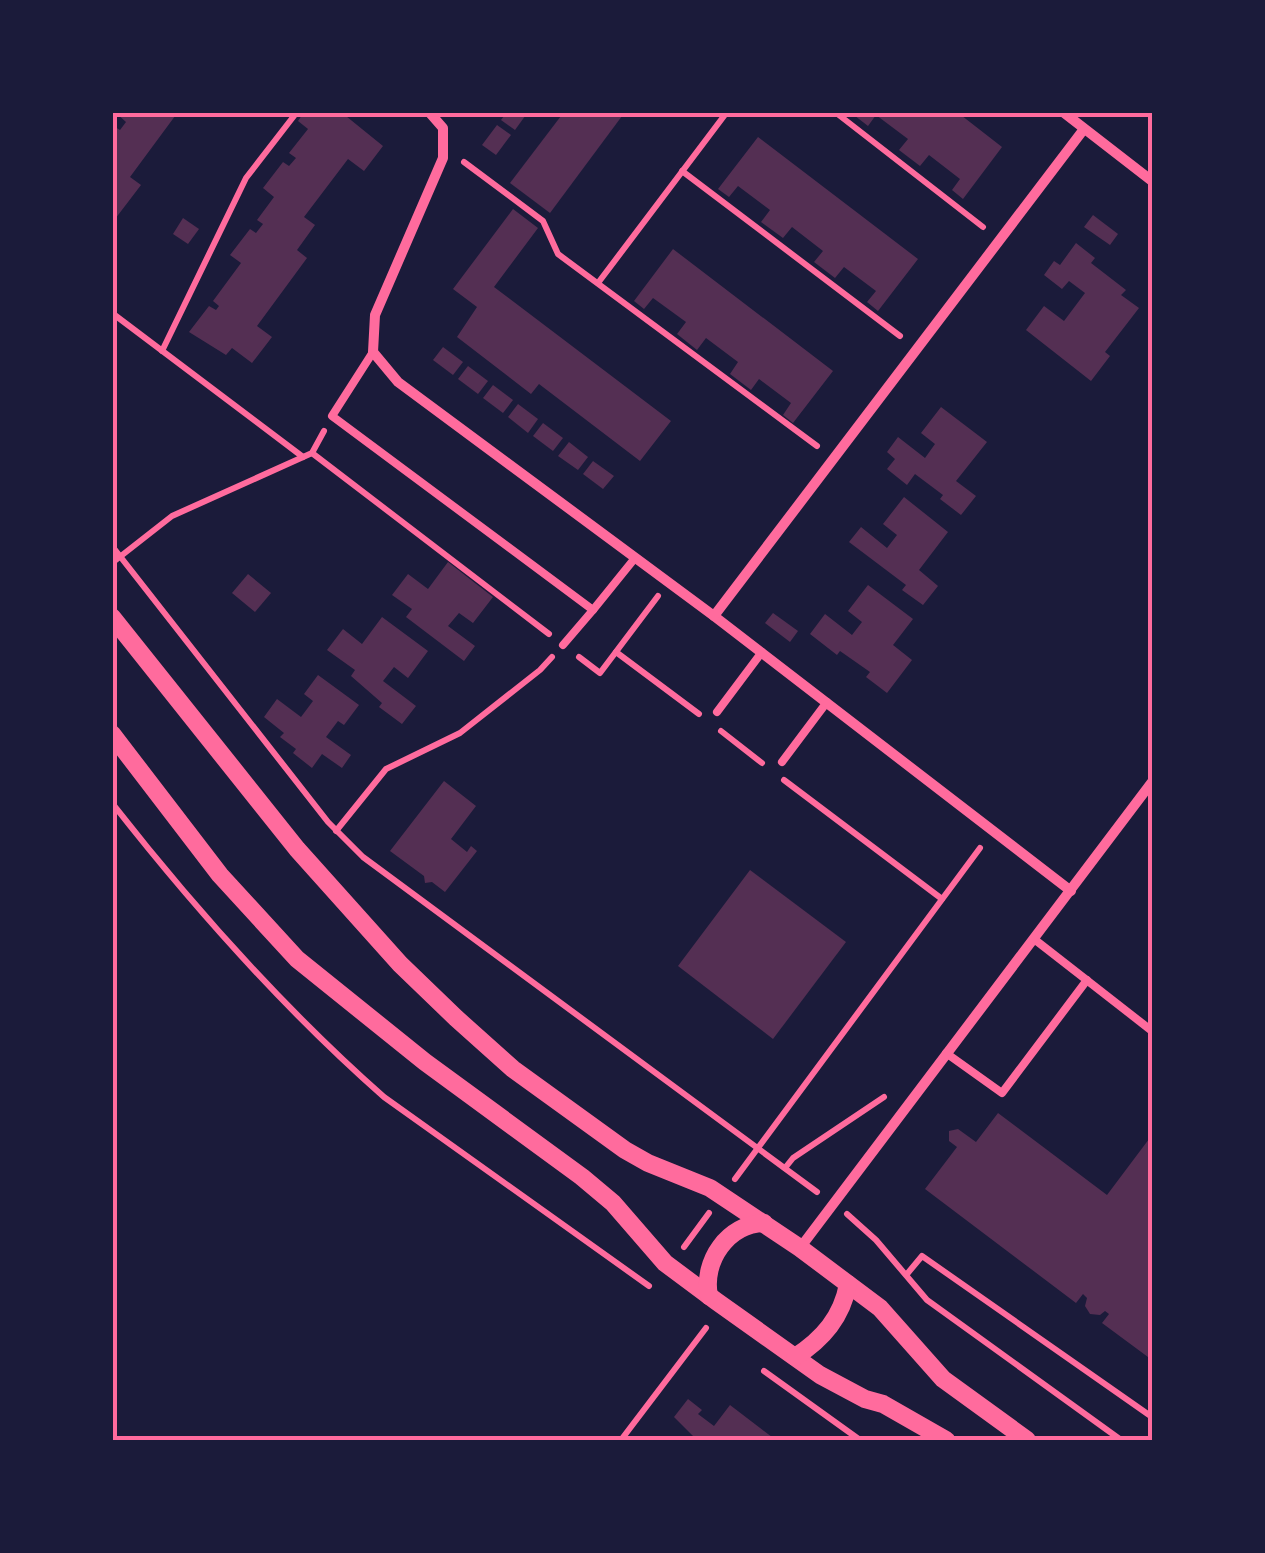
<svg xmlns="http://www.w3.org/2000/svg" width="1265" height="1553" font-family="'Asap Condensed',sans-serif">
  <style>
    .building { fill: #542f53 }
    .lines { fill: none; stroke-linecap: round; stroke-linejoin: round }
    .path { stroke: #ff6b9d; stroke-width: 6 }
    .service { stroke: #ff6b9d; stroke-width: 8 }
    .minor { stroke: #ff6b9d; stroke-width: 10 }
    .tertiary { stroke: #ff6b9d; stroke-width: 18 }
    .neatline { fill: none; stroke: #ff6b9d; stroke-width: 4 }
  </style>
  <rect width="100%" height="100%" fill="#1b1b3a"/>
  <!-- building -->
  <g class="building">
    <polygon points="115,112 178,112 130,177 141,185 112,223 112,125 120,130 126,122"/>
    <polygon points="304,112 341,112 383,146 364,171 348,159 304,217 315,225 297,250 307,258 257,326 272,337 252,363 232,348 226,355 189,332 209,306 216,310 219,306 213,301 241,263 230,255 250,229 256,233 263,224 257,220 274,197 263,188 283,162 289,166 296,158 289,153 308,129 298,121"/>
    <polygon points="507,112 528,112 515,130 501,120"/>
    <polygon points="564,112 625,112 550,213 510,183"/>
    <polygon points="850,112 957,112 1002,147 963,199 952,190 960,179 929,155 920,166 899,150 908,139 876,115 868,126"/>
    <polygon points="497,125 511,135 496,155 482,145"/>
    <polygon points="758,137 918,259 878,311 867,302 876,291 844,267 835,278 814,262 823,251 792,227 783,238 761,222 770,210 738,186 729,197 718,189"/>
    <polygon points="513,209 538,228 494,287 671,421 640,461 539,384 531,394 457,337 477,307 453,289"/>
    <polygon points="1093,215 1118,234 1110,245 1084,227"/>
    <polygon points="183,218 199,229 188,244 173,234"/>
    <polygon points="1076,243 1095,258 1091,263 1126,290 1121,295 1139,308 1105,352 1110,356 1091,381 1026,330 1044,306 1064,321 1085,293 1069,281 1062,289 1044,275 1054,261 1060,265"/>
    <polygon points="673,249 833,371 793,423 783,415 791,403 759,379 751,390 730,374 738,362 706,338 697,350 677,334 686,322 653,298 644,309 634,301"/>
    <polygon points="443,347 463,362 453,375 433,360"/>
    <polygon points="468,366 488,381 478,394 458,379"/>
    <polygon points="493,385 513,400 503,413 483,398"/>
    <polygon points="518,404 538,419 528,433 508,417"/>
    <polygon points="941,407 987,442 956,481 976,496 961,515 940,499 943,495 915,474 907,485 887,469 895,459 887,452 898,437 925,458 935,444 921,433"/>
    <polygon points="543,423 563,438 553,451 533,436"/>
    <polygon points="569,442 588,457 578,470 558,456"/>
    <polygon points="593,461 614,476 603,489 583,474"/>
    <polygon points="904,497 948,532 919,570 938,586 923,605 902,590 906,585 849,542 861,527 887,548 897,535 883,524"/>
    <polygon points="448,562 493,597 473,623 459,613 448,626 475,646 464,661 406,617 412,609 392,595 408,574 428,589"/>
    <polygon points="248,574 271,593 255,612 232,593"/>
    <polygon points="868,585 913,619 893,645 912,660 887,693 866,677 870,672 840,651 837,655 810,634 825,614 852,635 862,622 848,611"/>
    <polygon points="773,613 798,631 790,642 765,623"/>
    <polygon points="382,617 428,651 408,678 394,667 383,681 416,706 402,724 379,707 382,703 351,676 355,670 327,650 343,629 362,644"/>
    <polygon points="318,675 359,705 344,725 338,721 326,737 351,755 342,768 322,754 312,768 293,753 296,749 280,737 284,733 264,717 277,699 301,717 313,701 304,694"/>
    <polygon points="444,781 476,806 451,839 467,852 471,846 477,851 445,892 432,882 425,883 424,876 390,851"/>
    <polygon points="750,870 846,942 773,1039 678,966"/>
    <polygon points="998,1113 1107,1195 1152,1135 1152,1360 1102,1323 1109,1314 1105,1311 1100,1315 1090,1314 1085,1306 1087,1298 1083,1294 1076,1303 925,1189 957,1147 949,1141 949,1131 958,1129 976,1142"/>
    <polygon points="688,1399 702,1410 698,1414 714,1426 730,1405 772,1437 769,1440 697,1440 674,1417"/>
  </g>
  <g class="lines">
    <!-- path -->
    <g class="path">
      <polyline points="835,112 983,227"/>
      <polyline points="464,162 543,221 558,254 817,446"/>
      <polyline points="682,171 900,336"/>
      <polyline points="598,283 727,112"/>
      <polyline points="112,313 303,457"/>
      <polyline points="162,351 246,178 297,112"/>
      <polyline points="312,453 549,634"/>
      <polyline points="112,546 328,822 363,857 817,1192"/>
      <polyline points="112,563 172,516 312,453 324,431"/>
      <polyline points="616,652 699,714"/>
      <polyline points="579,657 600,673 658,596"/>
      <polyline points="721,731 762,763"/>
      <polyline points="784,780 942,899"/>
      <path d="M112 803C195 909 283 1008 384 1097L649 1286"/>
      <polyline points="336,831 386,769 460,733 540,670 552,657"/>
      <polyline points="785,1168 793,1158 884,1097"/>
      <polyline points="735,1179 980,848"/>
      <polyline points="847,1214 876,1240 927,1300 1121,1440"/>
      <polyline points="684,1247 709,1213"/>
      <polyline points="907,1274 922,1256 1152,1417"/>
      <polyline points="764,1371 860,1440"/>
      <polyline points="621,1440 706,1328"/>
    </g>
    <!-- service -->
    <g class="service">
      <polyline points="373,352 332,416 593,610 635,558"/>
      <polyline points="563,645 593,610"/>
      <polyline points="717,712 762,652"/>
      <polyline points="782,762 827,702"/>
      <polyline points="1034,939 1152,1031"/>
      <polyline points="946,1053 1002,1093 1087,980"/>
    </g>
    <!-- minor -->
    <g class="minor">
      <polyline points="429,112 443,128 443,158 375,315 373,352 398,382 714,616 1071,891"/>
      <polyline points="1063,112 1152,181"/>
      <polyline points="714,616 1084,129"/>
      <polyline points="800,1248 1152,782"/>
    </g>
    <!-- tertiary -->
    <g class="tertiary">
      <polyline points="112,617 297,849 400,964 456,1018 513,1069 625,1150 648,1163 710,1188 800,1248 880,1308 943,1379 1027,1440"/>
      <polyline points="112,734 220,875 297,959 425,1062 582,1177 613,1203 665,1263 716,1301 820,1375 865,1399 883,1404 946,1440"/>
      <path d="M709 1296C702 1261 728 1224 764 1223"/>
      <path d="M795 1357C823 1339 842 1317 848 1284"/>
    </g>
  </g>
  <!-- border -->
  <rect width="1265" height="1553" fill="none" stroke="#1b1b3a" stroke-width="230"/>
  <rect x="115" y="115" width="1035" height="1323" class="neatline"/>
</svg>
